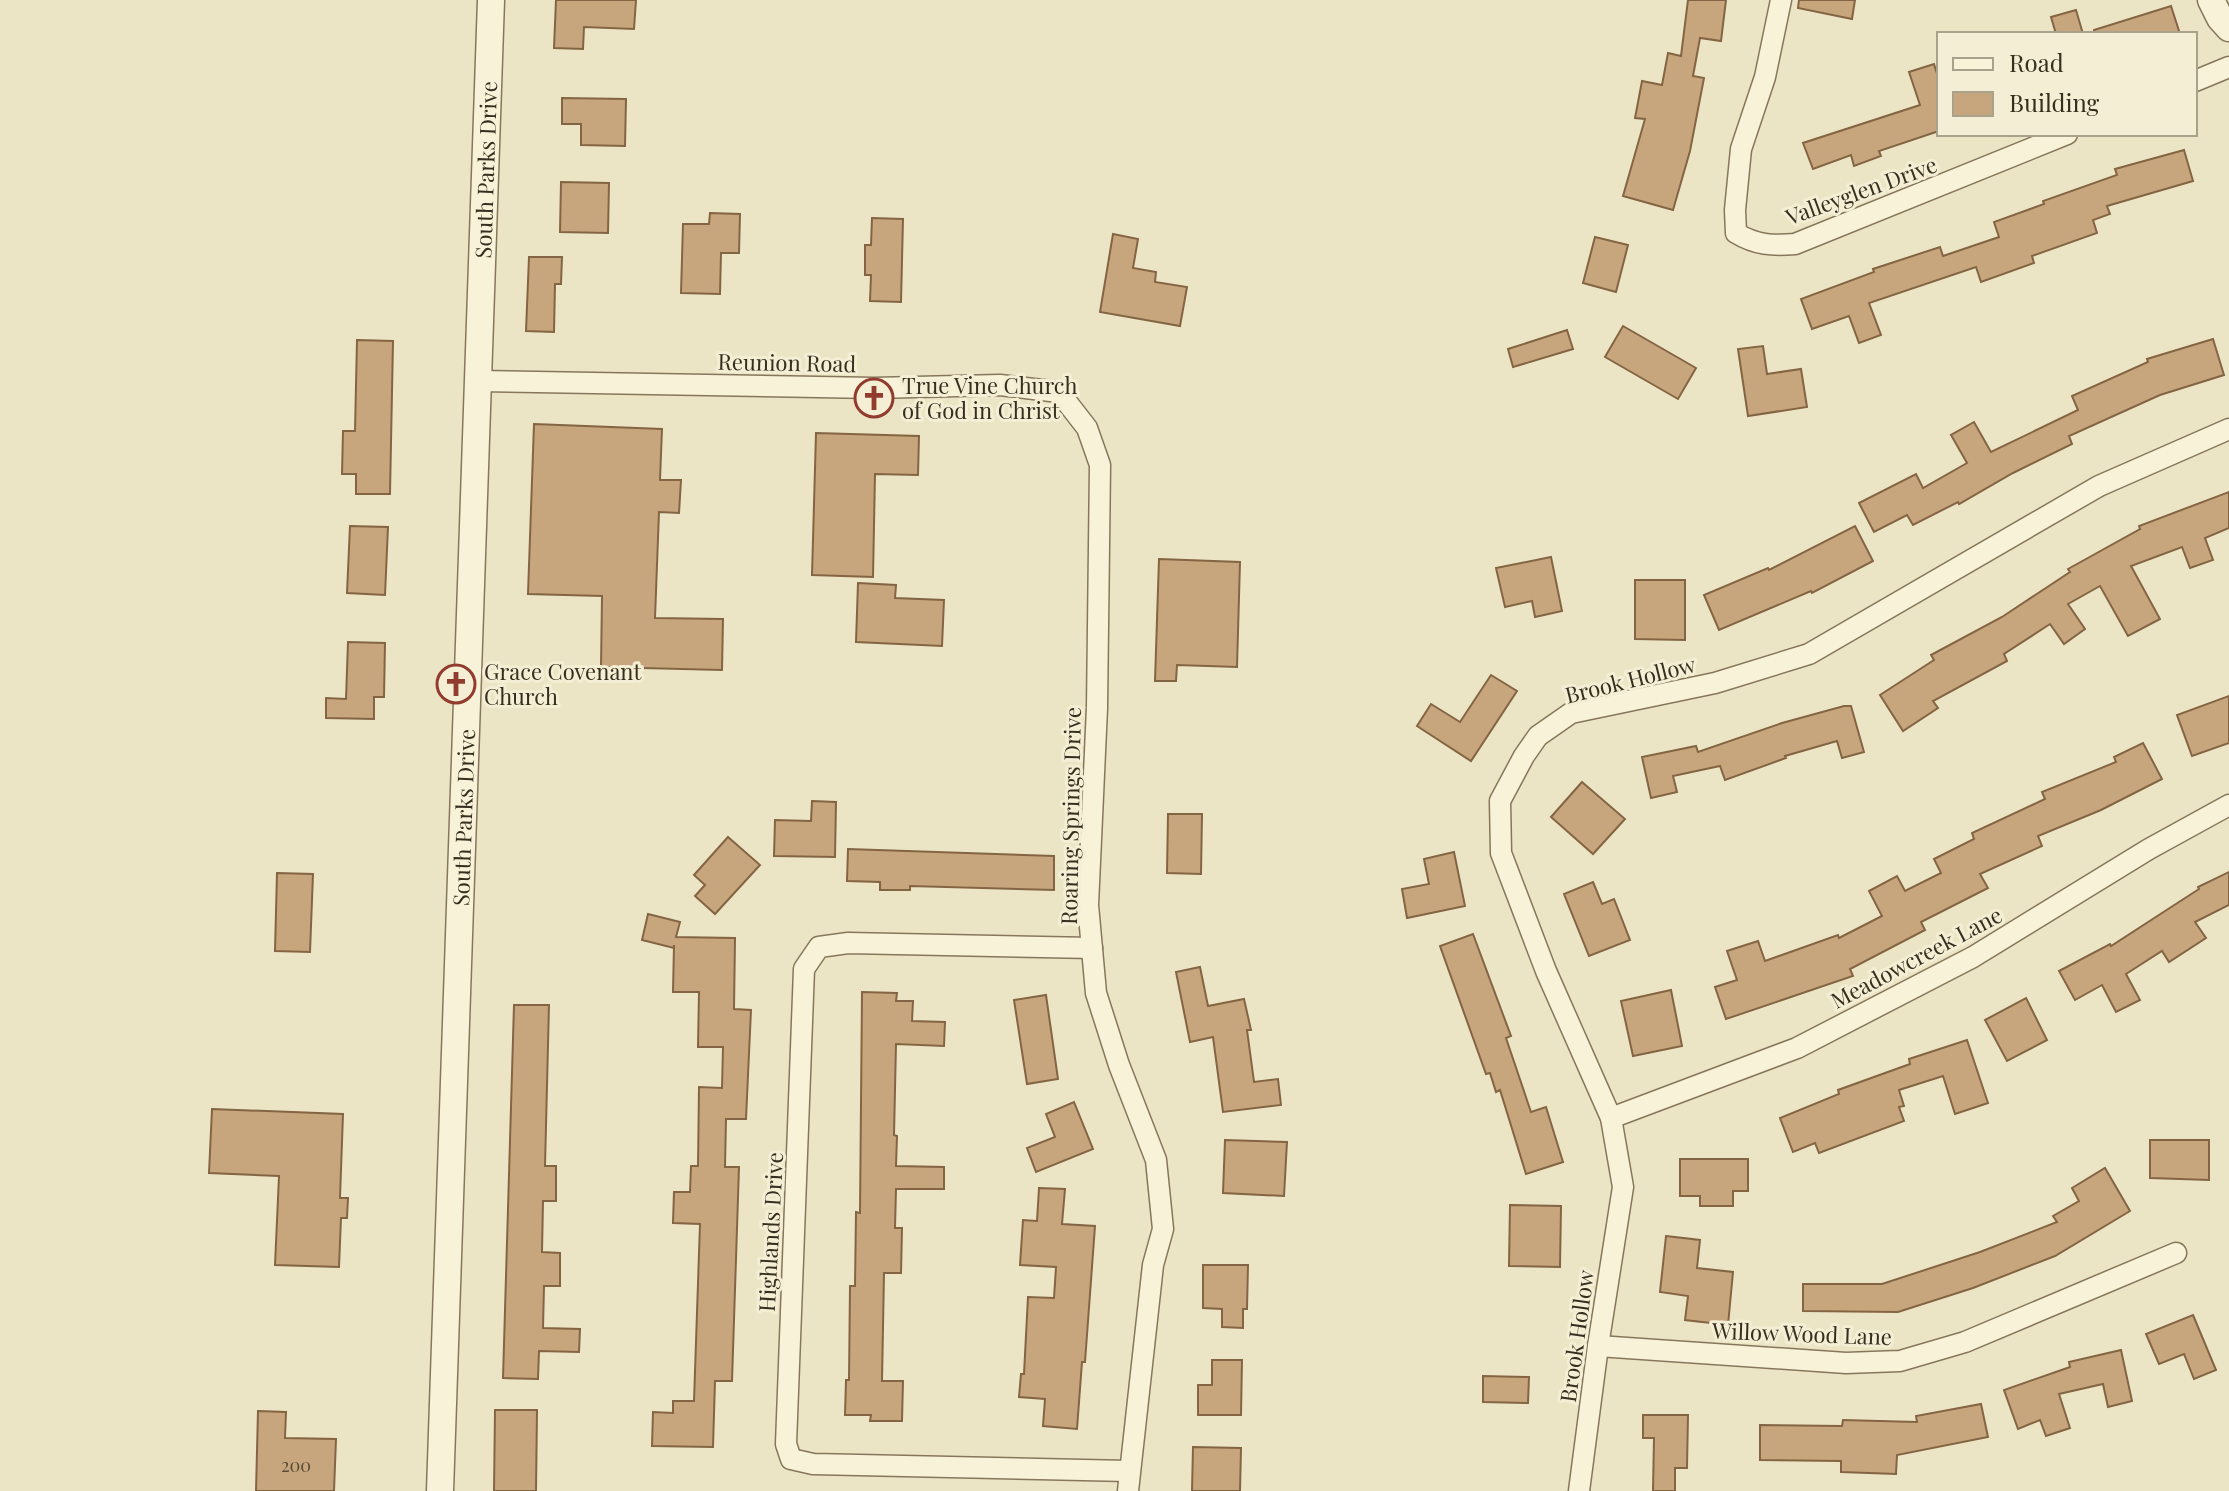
<svg xmlns="http://www.w3.org/2000/svg" width="2229" height="1491" font-family="'Playfair Display',serif">
  <style>
    .building { fill: #c8a67d; stroke: #846543; stroke-width: 2 }
    .lines { fill: none; stroke-linecap: round; stroke-linejoin: round }
    .minor-casing { stroke: #86775c; stroke-width: 23 }
    .tertiary-casing { stroke: #86775c; stroke-width: 29 }
    .minor { stroke: #f7f2d8; stroke-width: 20 }
    .tertiary { stroke: #f7f2d8; stroke-width: 26 }
    .labels { text-anchor: middle; dominant-baseline: central; stroke-width: 6; stroke-linejoin: round; paint-order: stroke }
    .number-label { font-size: 18px; fill: #5b4c36 }
    .street-label { font-size: 22px; fill: #372e1f; stroke: #f4eed4 }
    .poi-label { font-size: 22px; fill: #372e1f; stroke: #f4eed4; text-anchor: start }
  </style>
  <rect width="100%" height="100%" fill="#ece5c5"/>
  <!-- building -->
  <g class="building">
    <polygon points="556,0 636,0 634,29 584,27 583,49 554,48"/>
    <polygon points="1688,0 1726,0 1721,41 1700,38 1693,76 1704,78 1690,151 1673,210 1623,196 1645,119 1635,118 1642,81 1662,85 1668,53 1681,56"/>
    <polygon points="1799,0 1855,0 1852,19 1798,8"/>
    <polygon points="2171,6 2180,34 2094,34 2094,30"/>
    <polygon points="2076,10 2083,34 2056,34 2051,17"/>
    <polygon points="1934,64 1939,80 1939,131 1879,151 1881,156 1854,166 1851,155 1813,169 1803,143 1920,105 1909,72"/>
    <polygon points="562,98 626,99 625,146 581,145 581,124 562,124"/>
    <polygon points="2184,150 2193,181 2107,206 2110,214 2093,220 2097,233 2032,256 2034,263 1981,282 1976,267 1869,303 1881,335 1859,343 1849,316 1812,329 1801,299 1874,272 1873,269 1940,247 1943,256 1999,237 1994,222 2044,204 2043,201 2117,175 2115,169"/>
    <polygon points="561,182 609,183 608,233 560,232"/>
    <polygon points="710,213 740,214 739,253 721,253 720,294 681,293 683,224 709,224"/>
    <polygon points="872,218 903,219 901,302 870,301 871,275 865,275 865,245 871,245"/>
    <polygon points="1113,234 1138,239 1133,268 1156,272 1155,282 1187,287 1180,326 1100,312"/>
    <polygon points="1595,237 1628,245 1616,292 1583,283"/>
    <polygon points="529,257 562,257 561,284 555,284 554,332 526,331"/>
    <polygon points="1623,326 1696,368 1678,399 1605,357"/>
    <polygon points="1567,330 1573,349 1513,367 1508,349"/>
    <polygon points="2213,339 2224,375 2160,395 2069,436 2072,444 2013,473 1959,504 1958,502 1913,525 1907,515 1874,532 1859,503 1916,474 1923,488 1967,463 1951,435 1974,422 1991,452 2078,410 2072,396 2148,362 2147,359"/>
    <polygon points="357,340 393,341 390,494 356,494 356,474 342,474 343,431 355,431"/>
    <polygon points="1763,346 1767,374 1801,369 1807,407 1748,416 1738,349"/>
    <polygon points="534,424 662,429 660,480 681,480 679,513 659,512 655,618 723,619 722,670 601,667 602,596 528,594"/>
    <polygon points="816,433 919,436 918,475 875,474 873,577 812,575"/>
    <polygon points="2229,492 2229,528 2205,538 2213,560 2190,568 2182,547 2131,566 2160,619 2128,636 2100,586 2068,604 2085,629 2064,644 2050,624 2004,654 2007,661 1933,701 1938,708 1903,731 1880,695 1934,660 1931,655 2002,617 2070,572 2068,569 2140,529 2139,526"/>
    <polygon points="350,526 388,527 385,595 347,593"/>
    <polygon points="1855,526 1873,561 1812,593 1811,591 1719,630 1704,595 1768,568 1769,570"/>
    <polygon points="1551,557 1562,611 1535,617 1532,601 1505,607 1496,568"/>
    <polygon points="1159,559 1240,562 1237,667 1177,665 1176,681 1155,681"/>
    <polygon points="1635,580 1685,580 1685,640 1635,639"/>
    <polygon points="858,583 896,585 895,598 944,600 942,646 856,642"/>
    <polygon points="348,642 385,643 384,697 374,697 374,719 326,718 326,698 346,699"/>
    <polygon points="1491,675 1517,691 1471,761 1417,726 1431,704 1460,722"/>
    <polygon points="2229,696 2229,743 2192,756 2177,715"/>
    <polygon points="1844,706 1851,706 1864,752 1842,758 1837,741 1785,756 1786,758 1725,780 1720,766 1673,776 1677,792 1651,798 1642,757 1696,746 1698,752 1782,723"/>
    <polygon points="2143,743 2162,779 2101,810 2038,836 2042,846 1980,874 1988,888 1921,922 1925,930 1850,969 1853,976 1726,1019 1715,987 1737,980 1727,951 1758,941 1765,961 1838,935 1839,938 1882,916 1869,891 1897,876 1905,891 1941,873 1934,859 1974,839 1972,833 2045,799 2042,792 2116,762 2114,757"/>
    <polygon points="1582,782 1625,819 1593,854 1551,817"/>
    <polygon points="812,801 836,802 835,857 774,856 775,820 811,821"/>
    <polygon points="1168,814 1202,814 1201,874 1167,873"/>
    <polygon points="728,837 760,865 715,914 695,896 705,885 694,875"/>
    <polygon points="848,849 1054,856 1054,890 910,886 910,890 880,890 880,882 847,881"/>
    <polygon points="1454,852 1465,906 1407,918 1402,889 1429,884 1424,859"/>
    <polygon points="2229,872 2229,905 2195,922 2206,938 2169,962 2162,951 2126,974 2140,1000 2116,1012 2102,985 2075,1000 2059,971 2110,944 2111,946 2199,889 2198,887"/>
    <polygon points="277,873 313,874 310,952 275,951"/>
    <polygon points="1593,882 1602,904 1614,899 1630,940 1589,956 1564,894"/>
    <polygon points="648,914 680,922 676,937 735,938 734,1009 751,1010 746,1119 726,1119 725,1167 739,1167 732,1381 715,1381 713,1447 652,1446 653,1412 673,1413 673,1401 694,1401 700,1224 673,1223 674,1192 690,1192 691,1166 698,1166 699,1087 722,1088 723,1047 698,1047 699,992 673,992 674,945 674,948 642,940"/>
    <polygon points="1473,934 1511,1036 1506,1038 1531,1112 1546,1107 1563,1162 1526,1174 1500,1090 1496,1092 1490,1073 1486,1074 1440,946"/>
    <polygon points="1200,967 1208,1006 1244,999 1251,1030 1247,1030 1254,1082 1278,1079 1281,1105 1223,1112 1213,1037 1190,1042 1176,972"/>
    <polygon points="1671,990 1682,1046 1633,1056 1621,1001"/>
    <polygon points="862,992 897,993 896,1001 913,1001 912,1021 945,1022 944,1046 896,1044 894,1135 897,1136 896,1166 944,1167 944,1189 896,1189 895,1228 902,1228 901,1273 884,1273 882,1381 903,1381 902,1421 870,1421 871,1415 845,1415 846,1380 849,1380 850,1286 855,1286 856,1212 860,1213"/>
    <polygon points="1046,995 1058,1079 1027,1084 1014,1000"/>
    <polygon points="2026,998 2047,1040 2007,1061 1985,1020"/>
    <polygon points="514,1005 549,1005 545,1166 556,1166 556,1201 543,1201 542,1252 560,1253 560,1286 544,1286 543,1328 580,1329 579,1352 539,1351 538,1379 503,1378"/>
    <polygon points="1967,1040 1988,1103 1955,1114 1943,1076 1899,1090 1904,1106 1899,1107 1904,1121 1819,1153 1815,1143 1793,1152 1780,1118 1839,1094 1838,1090 1910,1064 1909,1059"/>
    <polygon points="1074,1102 1093,1149 1036,1172 1027,1148 1055,1137 1046,1114"/>
    <polygon points="212,1109 343,1114 340,1198 348,1198 347,1218 341,1218 339,1267 275,1265 279,1176 209,1173"/>
    <polygon points="1225,1140 1287,1142 1284,1196 1223,1193"/>
    <polygon points="2150,1140 2209,1140 2209,1180 2150,1178"/>
    <polygon points="1680,1159 1748,1159 1748,1191 1733,1191 1733,1206 1700,1206 1700,1196 1680,1196"/>
    <polygon points="2105,1168 2130,1211 2055,1256 1973,1288 1898,1312 1803,1311 1803,1284 1882,1284 1980,1252 2057,1222 2053,1216 2079,1201 2072,1188"/>
    <polygon points="1039,1188 1065,1189 1062,1224 1095,1226 1085,1362 1082,1362 1077,1429 1043,1426 1045,1399 1019,1397 1021,1374 1024,1374 1028,1297 1054,1298 1056,1267 1020,1265 1023,1220 1037,1221"/>
    <polygon points="1510,1205 1561,1206 1560,1267 1509,1266"/>
    <polygon points="1666,1236 1700,1240 1697,1268 1733,1272 1728,1325 1685,1320 1688,1296 1660,1292"/>
    <polygon points="1203,1265 1248,1265 1247,1309 1243,1309 1243,1328 1222,1327 1222,1309 1203,1308"/>
    <polygon points="2193,1315 2216,1370 2194,1379 2184,1354 2159,1364 2146,1334"/>
    <polygon points="2121,1350 2132,1401 2108,1407 2103,1384 2059,1394 2070,1428 2046,1436 2040,1420 2018,1429 2004,1390 2070,1367 2069,1362"/>
    <polygon points="1212,1360 1242,1360 1241,1415 1198,1415 1198,1385 1212,1385"/>
    <polygon points="1483,1376 1529,1377 1528,1403 1483,1402"/>
    <polygon points="1981,1404 1988,1437 1897,1455 1896,1474 1841,1472 1841,1461 1760,1460 1760,1425 1842,1426 1843,1420 1917,1422 1916,1416"/>
    <polygon points="495,1410 537,1410 536,1491 494,1491"/>
    <polygon points="258,1411 286,1412 285,1438 336,1439 334,1491 256,1491"/>
    <polygon points="1643,1415 1688,1415 1687,1468 1675,1468 1675,1491 1653,1491 1654,1438 1643,1438"/>
    <polygon points="1193,1447 1241,1448 1240,1491 1192,1491"/>
  </g>
  <g class="lines">
    <defs>
      <g id="minor">
        <path d="M1781 0 1765 77 1741 149 1735 210 1736 233C1756 245 1772 246 1795 244L2067 134"/>
        <polyline points="2195,81 2229,67"/>
        <polyline points="478,381 874,388 1000,385 1059,392 1087,428 1100,465 1097,708 1088,905 1096,993 1119,1065 1156,1160 1163,1229 1153,1265 1128,1491"/>
        <polyline points="1092,948 848,943 819,947 804,969 786,1444 791,1459 813,1464 1128,1471"/>
        <polyline points="1611,1118 1797,1048 1973,957 2149,849 2229,805"/>
        <polyline points="1598,1346 1846,1363 1900,1361 1965,1342 2176,1253"/>
        <polyline points="1579,1491 1598,1346 1623,1187 1611,1118 1546,971 1501,853 1500,801 1524,756 1538,736 1571,713 1715,683 1809,654 2099,486 2229,429"/>
      </g>
      <g id="tertiary">
        <polyline points="2211,0 2220,18 2229,28"/>
        <path id="s1" d="M440 1491 491 0"/>
      </g>
    </defs>
    <!-- minor casing -->
    <use href="#minor" class="minor-casing"/>
    <!-- tertiary casing -->
    <use href="#tertiary" class="tertiary-casing"/>
    <!-- minor -->
    <use href="#minor" class="minor"/>
    <!-- tertiary -->
    <use href="#tertiary" class="tertiary"/>
  </g>
  <!-- icons -->
  <defs>
    <symbol id="church-ring" viewBox="-11 -11 22 22"><circle r="9.5" fill="#f4eed4" stroke="#923b2f" stroke-width="1.5"/><path d="M-1.2-6h2.4v3.5h3.3v2.4h-3.3V6h-2.4V-.1h-3.3v-2.4h3.3Z" fill="#923b2f"/></symbol>
  </defs>
  <g fill-rule="evenodd">
    <use href="#church-ring" x="852" y="376" width="44" height="44"/>
    <use href="#church-ring" x="434" y="662" width="44" height="44"/>
  </g>
  <g class="labels">
    <!-- number labels -->
    <g class="number-label">
      <text x="296" y="1465">200</text>
    </g>
    <!-- street labels -->
    <g class="street-label">
      <text stroke="none"><textPath href="#s1" startOffset="1322">South Parks Drive</textPath></text>
      <text transform="translate(1861 190) rotate(-20)">Valleyglen Drive</text>
      <text transform="translate(787 362) rotate(1)">Reunion Road</text>
      <text transform="translate(1630 679) rotate(-14)">Brook Hollow</text>
      <text transform="translate(1070 816) rotate(-89)">Roaring Springs Drive</text>
      <text stroke="none"><textPath href="#s1" startOffset="674">South Parks Drive</textPath></text>
      <text transform="translate(1916 957) rotate(-28)">Meadowcreek Lane</text>
      <text transform="translate(770 1232) rotate(-87)">Highlands Drive</text>
      <text transform="translate(1802 1333) rotate(2)">Willow Wood Lane</text>
      <text transform="translate(1576 1336) rotate(-82)">Brook Hollow</text>
    </g>
    <!-- poi labels -->
    <g class="poi-label">
      <text x="902" y="385">True Vine Church<tspan x="902" dy="25">of God in Christ</tspan></text>
      <text x="484" y="671">Grace Covenant<tspan x="484" dy="25">Church</tspan></text>
    </g>
  </g>
  <!-- legend -->
  <rect x="1937" y="32" width="260" height="104" fill="#f4eed4" stroke="#a8a18c" stroke-width="2"/>
  <rect x="1953" y="58" width="40" height="12" fill="#f7f2d8" stroke="#a8a18c" stroke-width="2"/>
  <text x="2009" y="72" font-size="24" fill="#372e1f">Road</text>
  <rect x="1953" y="92" width="40" height="24" fill="#c8a67d" stroke="#a8a18c" stroke-width="2"/>
  <text x="2009" y="112" font-size="24" fill="#372e1f">Building</text>
</svg>
